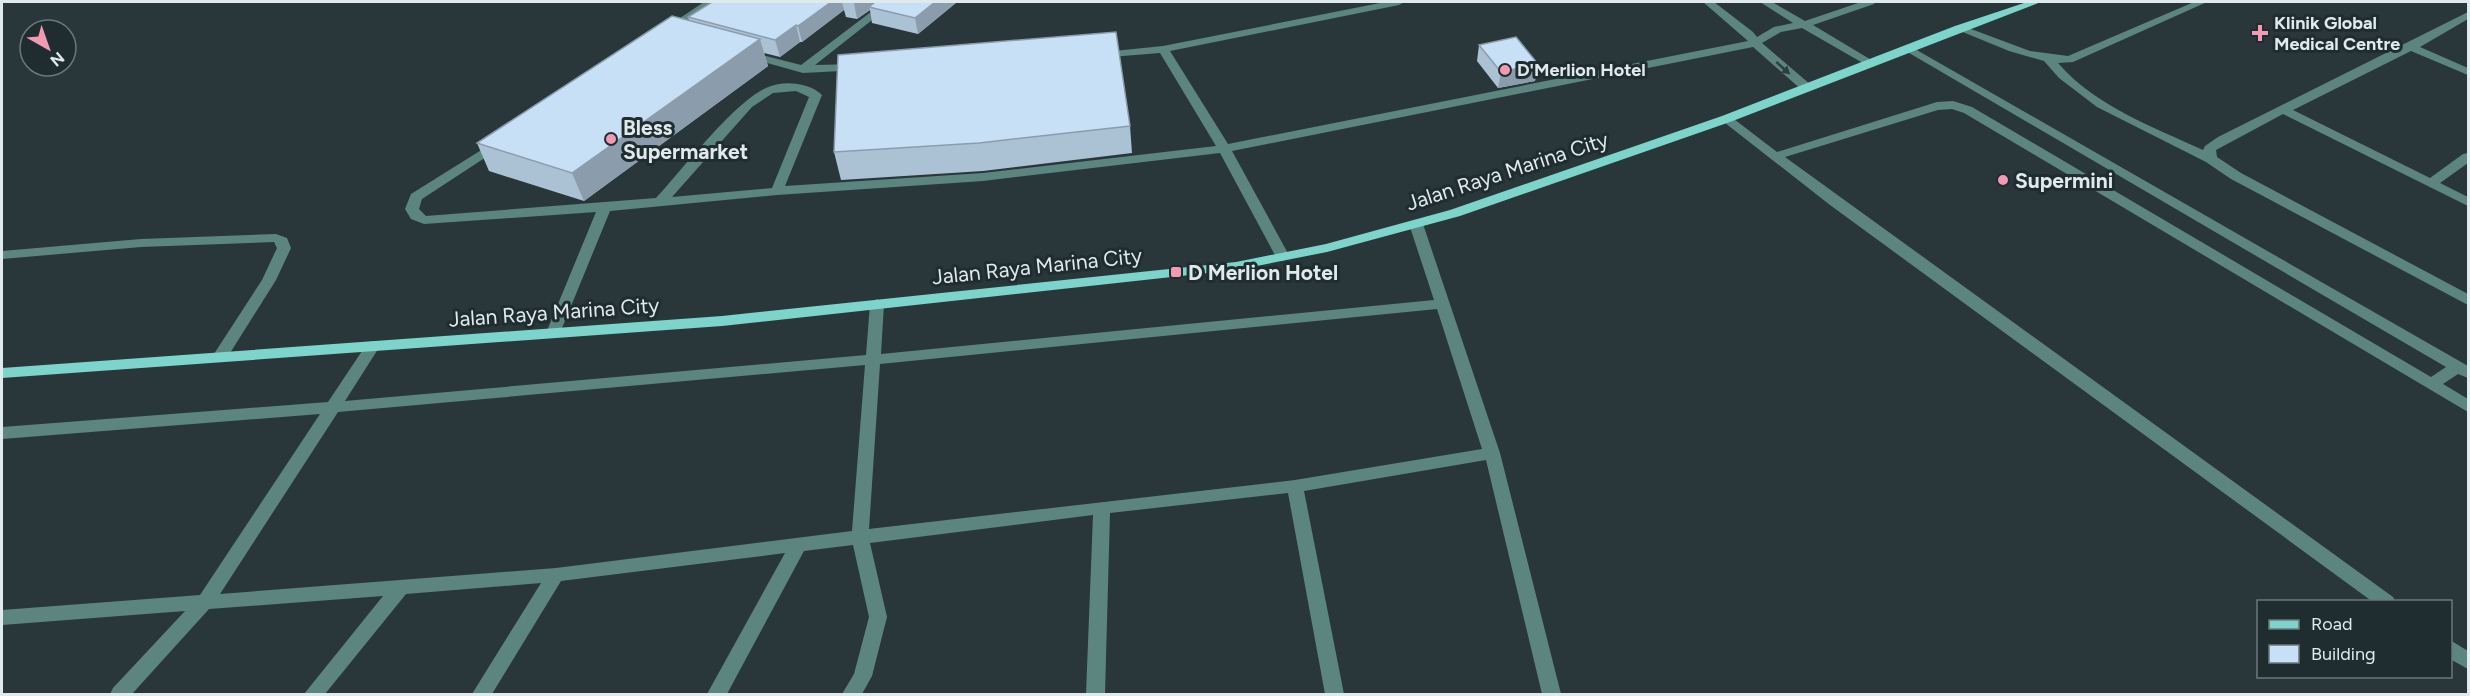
<svg xmlns="http://www.w3.org/2000/svg" width="2470" height="696" font-family="Figtree,sans-serif">
  <style>
    .lines { fill: none; stroke-linecap: round; stroke-linejoin: round }
    .minor { fill: #5c857f; fill-rule: evenodd }
    .major { fill: #7cd4ca; fill-rule: evenodd }
    .wall { fill: #abc1d4 }
    .shaded-wall { fill: #8b9dac }
    .building { fill: #c7e0f6; stroke: #8b9dac; stroke-width: 1.5 }
    .oneway { fill: #2b3f41 }
    .poi-dot { fill: #f19ab2; stroke: #1f2d31; stroke-width: 2 }
    .labels { text-anchor: middle; dominant-baseline: central; stroke-width: 6; stroke-linejoin: round; paint-order: stroke }
    .far-poi-label { font-size: 18px; font-weight: bold; fill: #e0e9eb; stroke: #1f2d31; text-anchor: start }
    .poi-label { font-size: 21px; font-weight: bold; fill: #e0e9eb; stroke: #1f2d31; text-anchor: start }
    .street-label { font-size: 21px; fill: #e0e9eb; stroke: #1f2d31 }
  </style>
  <rect width="100%" height="100%" fill="#29373b"/>
  <g class="lines">
    <!-- minor -->
    <g class="minor">
      <polygon points="704,2 716,2 673,32 665,32 665,28"/>
      <polygon points="884,2 895,2 815,65 856,64 862,68 860,70 803,73 743,56 741,54 747,51 801,65"/>
      <path d="M1385 2H1404L1399 5 1170 51 1228 144 1748 41 1703 2H1714L1753 32 1757 37 1774 27 1793 23 1760 2H1772L1805 21 1861 2H1875L1874 4 1813 25 1878 64 1872 67 1868 66 1802 28 1781 32 1762 43 1811 85V91H1803L1753 47 1232 151 1290 257 1283 261 1276 257 1220 153 983 181 777 195 610 211 560 333 553 338 546 333 596 212 424 224 411 219 405 209 411 194 499 139 503 140 505 143 503 146 422 199 419 209 426 216 656 198C681 171 735 101 766 88 782 80 809 82 822 95L785 186 983 173 1216 146 1160 53 1098 58 1092 55 1094 53 1163 46ZM796 91 809 97 772 188 672 197 752 107 773 93Z"/>
      <path d="M2194 2H2207L2073 62 2058 63C2095 106 2153 127 2203 150L2205 146 2218 137 2468 12V19L2420 47 2468 68V75L2411 51 2293 110 2430 178 2463 154 2468 153V163L2440 183 2468 197V206L2283 114 2216 150 2217 157 2241 173 2468 294V305L2231 179 2206 162 2097 107 2059 78 2044 61 2009 51 1953 28 1955 26H1963L2030 51 2068 56Z"/>
      <polygon points="1908,45 2468,366 2468,378 2458,374 2443,384 2468,399 2468,412 1964,113 1952,109 1938,110 1785,157 2393,597 2396,602 2373,602 1830,205 1720,119 1722,116 1730,116 1777,152 1937,102 1953,101 1972,107 2431,377 2446,367 1904,50 1904,46"/>
      <path d="M1416 220 1423 224 1500 453 1561 694H1542L1486 460 1304 491 1344 694H1325L1288 493 1110 513 1105 694H1086L1093 515 870 543 887 617 872 676 862 694H842L854 674 869 617 853 545 804 551 727 694H707L785 553 561 581 492 694H472L541 583 406 594 325 694H304L383 596 209 609 132 694H110L113 688 185 611 2 625V610L200 595 320 414 2 439V427L328 402 368 342 373 341 380 346 345 401 866 355 870 304 877 299 884 304 881 354 1434 300 1409 224ZM1437 309 1482 449 1295 480 869 529 880 364ZM865 365 852 531 556 568 220 594 338 412Z"/>
      <polygon points="276,234 287,238 291,248 276,280 225,361 220,362 212,357 262,280 277,248 274,242 141,247 2,259 2,251 141,239"/>
      <polygon points="2450,640 2468,651 2468,669 2450,659"/>
    </g>
    <!-- major -->
    <polygon class="major" points="2027,2 2041,2 1730,122 1460,216 1327,252 1236,270 722,326 2,378 2,368 722,316 1236,262 1326,244 1450,210 1722,116 1955,26"/>
  </g>
  <!-- wall -->
  <g class="wall">
    <polygon points="712,2 957,2 918,34 872,23 870,10 857,19 846,17 844,10 802,42 800,42 780,57 764,53 768,66 584,201 489,171 477,143 689,20 688,17"/>
    <polygon points="1479,45 1538,64 1535,81 1498,88 1477,61"/>
    <polygon points="1130,126 1132,153 983,171 841,180 834,152"/>
  </g>
  <!-- shaded-wall -->
  <g class="shaded-wall">
    <polygon points="831,2 842,2 844,10 802,42 798,26"/>
    <polygon points="856,2 882,2 869,7 870,10 857,19 854,3"/>
    <polygon points="935,2 957,2 918,34 915,18"/>
    <polygon points="796,25 800,42 780,57 775,40"/>
    <polygon points="760,39 768,66 584,201 572,173"/>
    <polygon points="1538,64 1535,81 1498,88 1501,72"/>
  </g>
  <!-- building -->
  <g class="building">
    <polygon points="712,2 831,2 798,26 796,25 775,40 688,17"/>
    <polygon points="875,2 935,2 915,18 869,7"/>
    <polygon points="672,16 760,39 572,173 477,143"/>
    <polygon points="1116,32 1130,126 979,143 834,152 838,55"/>
    <polygon points="1516,37 1538,64 1501,72 1479,45"/>
  </g>
  <!-- one-way arrows -->
  <defs><path id="oneway-solid" d="M-6-.8H1V-3.2L6.5 0L1 3.2V.8H-6Z" transform="scale(1.5)"/></defs>
  <use class="oneway" href="#oneway-solid" transform="translate(1783 68) rotate(42)"/>
  <!-- markers -->
  <g class="poi-dot">
    <path d="M2257 24h6v6h6v6h-6v6h-6v-6h-6v-6h6z"/>
    <circle cx="1505" cy="70" r="6"/>
    <circle cx="611" cy="139" r="6"/>
    <circle cx="2003" cy="180" r="6"/>
    <rect x="1170" y="266" width="12" height="12" rx="3"/>
  </g>
  <g class="labels">
    <!-- far-poi labels -->
    <g class="far-poi-label">
      <text x="2274" y="23">Klinik Global<tspan x="2274" dy="21">Medical Centre</tspan></text>
      <text x="1517" y="70">D'Merlion Hotel</text>
    </g>
    <!-- poi labels -->
    <g class="poi-label">
      <text x="623" y="127">Bless<tspan x="623" dy="24">Supermarket</tspan></text>
      <text x="2015" y="180">Supermini</text>
      <text x="1188" y="272">D Merlion Hotel</text>
    </g>
    <!-- street labels -->
    <g class="street-label">
      <text transform="translate(1507 171) rotate(-18)">Jalan Raya Marina City</text>
      <text transform="translate(1037 266) rotate(-6)">Jalan Raya Marina City</text>
      <text transform="translate(554 312) rotate(-4)">Jalan Raya Marina City</text>
    </g>
  </g>
  <!-- border -->
  <rect width="2470" height="696" fill="none" stroke="#e0e9eb" stroke-width="6"/>
  <!-- legend -->
  <rect x="2257" y="600" width="195" height="78" fill="#1f2d31" stroke="#6c787b" stroke-width="1.5"/>
  <rect x="2269" y="620" width="30" height="9" fill="#7cd4ca" stroke="#6c787b" stroke-width="1.5"/>
  <text x="2311" y="630" font-size="18" fill="#e0e9eb">Road</text>
  <rect x="2269" y="645" width="30" height="18" fill="#c7e0f6" stroke="#6c787b" stroke-width="1.5"/>
  <text x="2311" y="660" font-size="18" fill="#e0e9eb">Building</text>
  <!-- north arrow -->
  <g transform="translate(48 48) rotate(140)"><circle r="28" fill="#1f2d31" stroke="#6c787b" stroke-width="1.5"/>
  <path d="M0-4.5L10 22L0 15L-10 22Z" fill="#f19ab2"/>
  <text y="-9" font-size="16" font-weight="bold" text-anchor="middle" fill="#e0e9eb">N</text>
  </g>
</svg>
